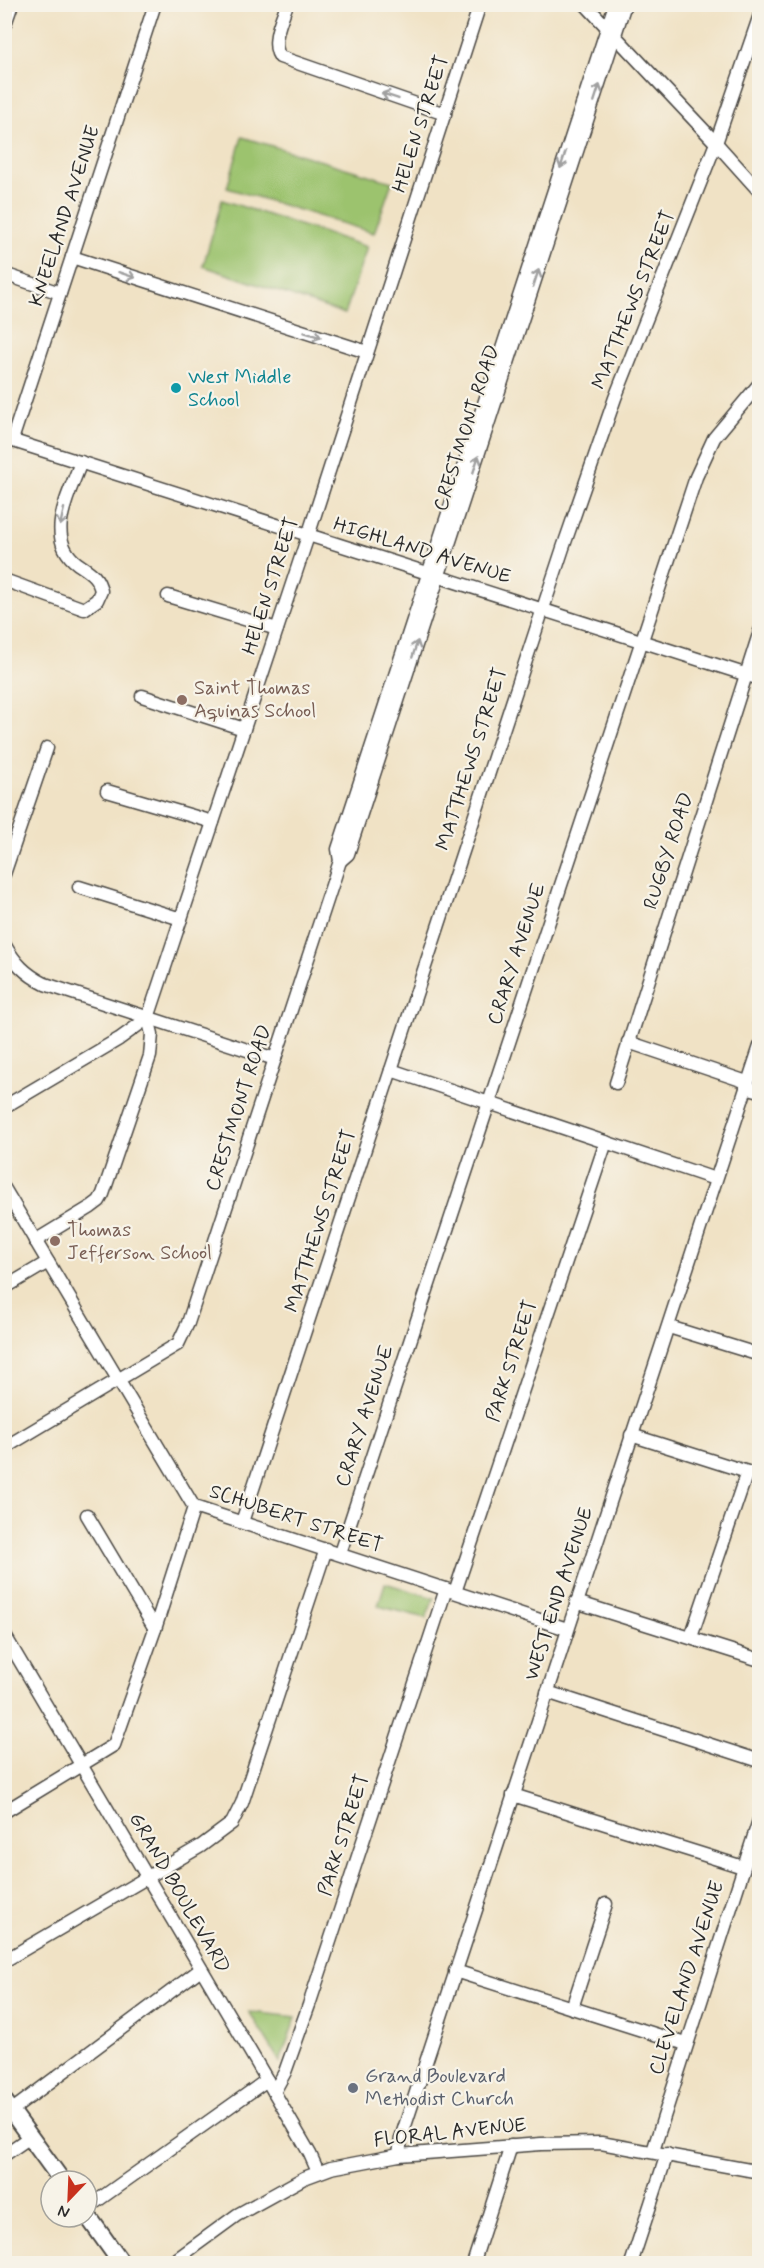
<svg xmlns="http://www.w3.org/2000/svg" width="764" height="2268" font-family="Mynerve,sans-serif">
  <style>
    .green { fill: #9cc36e; stroke: #64774c; stroke-width: 1.5 }
    .lines { fill: none; stroke-linecap: round; stroke-linejoin: round }
    .minor-casing { stroke: #494642; stroke-width: 15 }
    .major-casing { stroke: #494642; stroke-width: 20 }
    .minor { stroke: #fff; stroke-width: 12 }
    .major { stroke: #fff; stroke-width: 16 }
    .oneway { stroke: #a0a0a0 }
    .culture-dot { fill: #0f9aa8; stroke: #f7f3e8; stroke-width: 2 }
    .education-dot { fill: #8d6e63; stroke: #f7f3e8; stroke-width: 2 }
    .worship-dot { fill: #6b7280; stroke: #f7f3e8; stroke-width: 2 }
    .labels { text-anchor: middle; dominant-baseline: central; stroke-width: 4.5; stroke-linejoin: round; paint-order: stroke }
    .street-label { font-size: 20px; fill: #2b2b2b; stroke: #f7f3e8 }
    .culture-label { font-size: 20px; fill: #0d838f; stroke: #f7f3e8; text-anchor: start }
    .education-label { font-size: 20px; fill: #785e54; stroke: #f7f3e8; text-anchor: start }
    .worship-label { font-size: 20px; fill: #5b616d; stroke: #f7f3e8; text-anchor: start }
  </style>
  <rect width="100%" height="100%" fill="#f7f3e8"/>
  <filter id="ink" filterUnits="userSpaceOnUse"><feTurbulence type="fractalNoise" baseFrequency=".0167" numOctaves="2"/><feDisplacementMap in="SourceGraphic" scale="12" xChannelSelector="R" yChannelSelector="G"/><feConvolveMatrix kernelMatrix="1 2 1 2 8 2 1 2 1" color-interpolation-filters="sRGB"/></filter>
  <filter id="wash" filterUnits="userSpaceOnUse"><feTurbulence type="fractalNoise" baseFrequency=".008" numOctaves="4" result="noise"/><feDisplacementMap in="SourceGraphic" scale="24" xChannelSelector="R" yChannelSelector="G"/><feGaussianBlur stdDeviation="1.35" result="paint"/><feColorMatrix in="noise" values="0 0 0 0 0 0 0 0 0 0 0 0 0 0 0 0 0 1.4 0 .05"/><feComposite in="paint" operator="in"/></filter>
  <g filter="url(#wash)">
    <rect width="100%" height="100%" fill="#f0e2c5"/>
    <!-- green -->
    <g class="green">
      <polygon points="242,137 392,182 374,233 227,188"/>
      <polygon points="222,200 367,247 345,314 203,266"/>
      <polygon points="385,1583 434,1598 426,1618 378,1606"/>
      <polygon points="249,2012 296,2017 280,2062"/>
    </g>
  </g>
  <g filter="url(#ink)">
    <g class="lines">
      <defs>
        <g id="minor">
          <path d="M287 4C282 19 270 42 280 57L445 114"/>
          <polyline points="585,4 716,143 760,192"/>
          <polyline points="4,27 12,4"/>
          <polyline points="72,257 367,352"/>
          <polyline points="4,274 60,293"/>
          <polyline points="4,438 760,679"/>
          <polyline points="12,440 155,4"/>
          <path d="M4 580 84 609 97 600 101 591C98 576 90 572 78 564 43 538 69 495 81 462"/>
          <polyline points="168,596 277,629"/>
          <polyline points="142,696 244,729"/>
          <polyline points="107,791 213,822"/>
          <polyline points="340,861 348,854 625,4"/>
          <polyline points="4,874 47,748"/>
          <polyline points="79,887 181,919"/>
          <path d="M4 944C15 963 25 974 45 984L275 1059"/>
          <polyline points="628,1042 747,1082"/>
          <polyline points="391,1070 715,1179"/>
          <polyline points="616,1083 760,631"/>
          <polyline points="746,1087 760,1091"/>
          <polyline points="4,1107 119,1039 148,1018 308,536 480,4"/>
          <polyline points="4,1188 194,1507 567,1629"/>
          <polyline points="35,1241 91,1207 99,1201 103,1194 150,1056 152,1034 148,1018"/>
          <polyline points="4,1288 48,1262"/>
          <polyline points="669,1327 760,1355"/>
          <polyline points="631,1435 760,1476"/>
          <polyline points="4,1448 178,1344 188,1323 340,861 338,849 615,4"/>
          <polyline points="87,1515 155,1629"/>
          <polyline points="242,1522 563,548 615,398 716,143 760,15"/>
          <polyline points="340,1553 696,477 714,438 760,383"/>
          <polyline points="455,1592 606,1142"/>
          <polyline points="576,1602 760,1660"/>
          <polyline points="4,1634 267,2080 310,2154 318,2172"/>
          <polyline points="691,1637 747,1472"/>
          <polyline points="547,1692 760,1761"/>
          <polyline points="513,1795 743,1867"/>
          <polyline points="4,1812 114,1745 155,1629 194,1507"/>
          <polyline points="4,1961 201,1846 232,1823 242,1803 326,1549"/>
          <polyline points="455,1971 686,2044"/>
          <polyline points="572,2008 606,1904"/>
          <polyline points="274,2092 285,2072 309,2005 446,1589"/>
          <polyline points="11,2111 201,1969"/>
          <polyline points="653,2151 760,1817"/>
          <polyline points="4,2155 30,2137"/>
          <polyline points="399,2155 401,2138 760,1046"/>
          <polyline points="87,2208 267,2080"/>
          <polyline points="170,2264 237,2215 304,2178 331,2168 399,2155 541,2144 601,2143 760,2172"/>
          <polyline points="473,2264 511,2146"/>
          <polyline points="631,2264 667,2154"/>
        </g>
        <g id="major">
          <polyline points="4,2101 62,2181"/>
          <polyline points="87,2215 122,2264"/>
        </g>
      </defs>
      <!-- minor casing -->
      <use href="#minor" class="minor-casing"/>
      <!-- major casing -->
      <use href="#major" class="major-casing"/>
      <!-- minor -->
      <use href="#minor" class="minor"/>
      <!-- major -->
      <use href="#major" class="major"/>
    </g>
    <!-- one-way arrows -->
    <defs><path id="oneway-shaft" d="M-6 0H5M1.5-3L5.5 0L1.5 3" fill="none" stroke-width="1.6" stroke-linecap="round" stroke-linejoin="round" transform="scale(1.5)"/></defs>
    <g class="oneway">
      <use href="#oneway-shaft" transform="translate(597 93) rotate(-72)"/>
      <use href="#oneway-shaft" transform="translate(390 96) rotate(-161)"/>
      <use href="#oneway-shaft" transform="translate(563 160) rotate(108)"/>
      <use href="#oneway-shaft" transform="translate(127 275) rotate(18)"/>
      <use href="#oneway-shaft" transform="translate(536 278) rotate(-72)"/>
      <use href="#oneway-shaft" transform="translate(313 335) rotate(17)"/>
      <use href="#oneway-shaft" transform="translate(476 464) rotate(-72)"/>
      <use href="#oneway-shaft" transform="translate(62 517) rotate(103)"/>
      <use href="#oneway-shaft" transform="translate(415 649) rotate(-72)"/>
    </g>
  </g>
  <!-- markers -->
  <circle class="culture-dot" cx="176" cy="388" r="6"/>
  <g class="education-dot">
    <circle cx="182" cy="700" r="6"/>
    <circle cx="55" cy="1241" r="6"/>
  </g>
  <circle class="worship-dot" cx="353" cy="2088" r="6"/>
  <g class="labels">
    <!-- street labels -->
    <g class="street-label">
      <text transform="translate(421 124) rotate(-72)">HELEN STREET</text>
      <text transform="translate(65 216) rotate(-72)">KNEELAND AVENUE</text>
      <text transform="translate(634 300) rotate(-68)">MATTHEWS STREET</text>
      <text transform="translate(467 428) rotate(-72)">CRESTMONT ROAD</text>
      <text transform="translate(422 551) rotate(17)">HIGHLAND AVENUE</text>
      <text transform="translate(271 586) rotate(-72)">HELEN STREET</text>
      <text transform="translate(472 759) rotate(-72)">MATTHEWS STREET</text>
      <text transform="translate(669 851) rotate(-72)">RUGBY ROAD</text>
      <text transform="translate(517 954) rotate(-72)">CRARY AVENUE</text>
      <text transform="translate(239 1108) rotate(-72)">CRESTMONT ROAD</text>
      <text transform="translate(321 1221) rotate(-72)">MATTHEWS STREET</text>
      <text transform="translate(512 1361) rotate(-72)">PARK STREET</text>
      <text transform="translate(365 1416) rotate(-72)">CRARY AVENUE</text>
      <text transform="translate(296 1519) rotate(18)">SCHUBERT STREET</text>
      <text transform="translate(559 1594) rotate(-72)">WEST END AVENUE</text>
      <text transform="translate(344 1835) rotate(-72)">PARK STREET</text>
      <text transform="translate(179 1893) rotate(60)">GRAND BOULEVARD</text>
      <text transform="translate(687 1978) rotate(-72)">CLEVELAND AVENUE</text>
      <text transform="translate(450 2133) rotate(-6)">FLORAL AVENUE</text>
    </g>
    <!-- culture labels -->
    <g class="culture-label">
      <text x="188" y="377">West Middle<tspan x="188" dy="23">School</tspan></text>
    </g>
    <!-- education labels -->
    <g class="education-label">
      <text x="194" y="688">Saint Thomas<tspan x="194" dy="23">Aquinas School</tspan></text>
      <text x="67" y="1230">Thomas<tspan x="67" dy="23">Jefferson School</tspan></text>
    </g>
    <!-- worship labels -->
    <g class="worship-label">
      <text x="365" y="2076">Grand Boulevard<tspan x="365" dy="23">Methodist Church</tspan></text>
    </g>
  </g>
  <!-- margin -->
  <rect width="764" height="2268" fill="none" stroke="#f7f3e8" stroke-width="24"/>
  <!-- north arrow -->
  <g transform="translate(69 2199) rotate(203)"><circle r="28" fill="#f7f3e8" stroke="#a5a39c" stroke-width="1.5"/>
  <path d="M0-4.5L10 22L0 15L-10 22Z" fill="#c8321e"/>
  <text y="-9" font-size="16" font-weight="bold" text-anchor="middle" fill="#2b2b2b">N</text>
  </g>
</svg>
